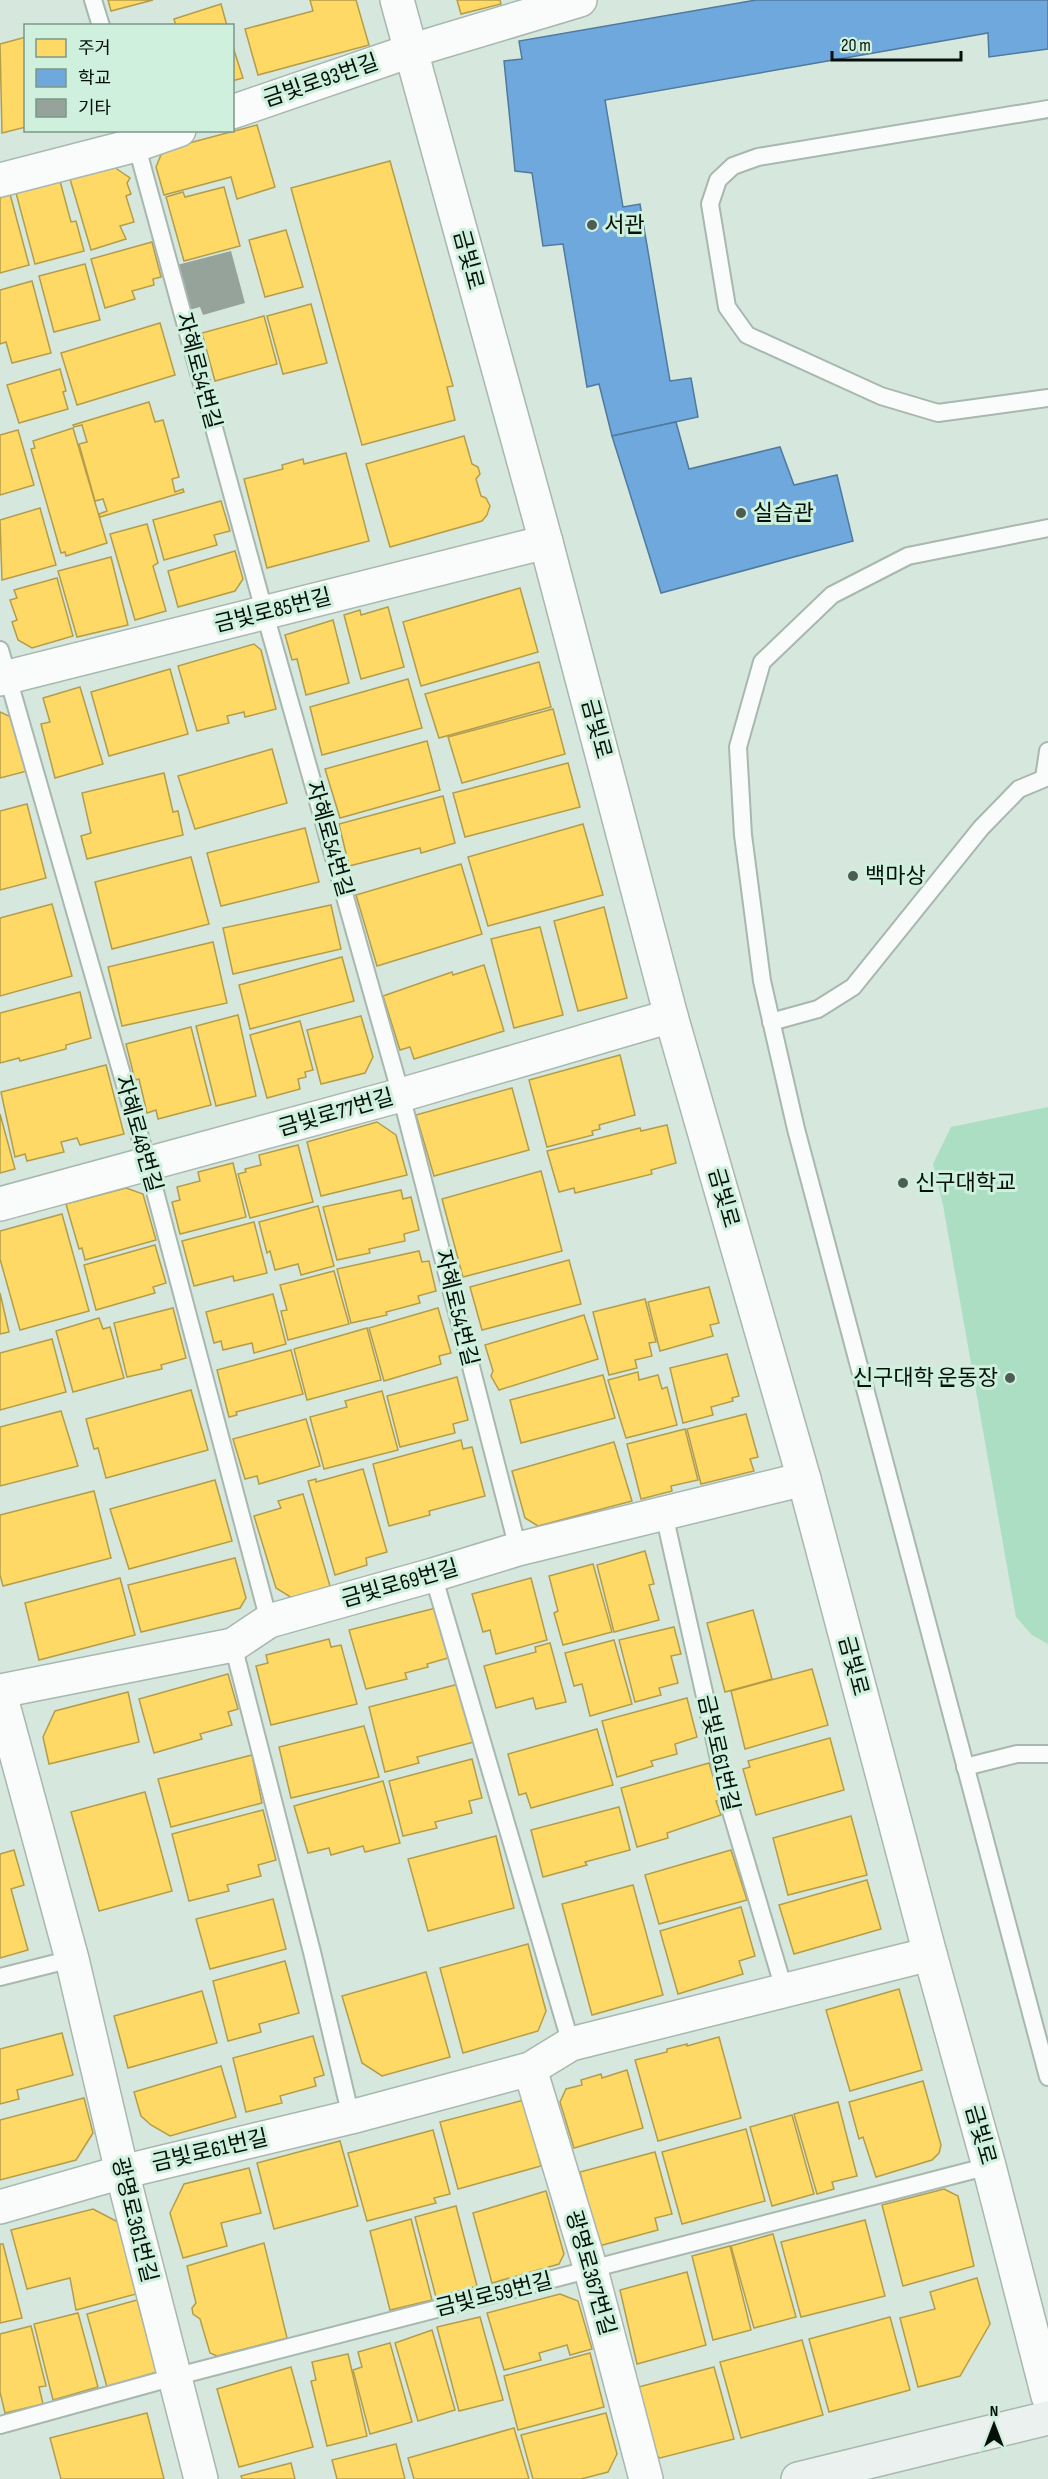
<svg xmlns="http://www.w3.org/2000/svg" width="1048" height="2479" font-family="'Sofia Sans Condensed','Noto Sans KR',sans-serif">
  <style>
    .pitch { fill: #abdec3 }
    .homes { fill: #ffd966; stroke: #b49d4a; stroke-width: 1.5 }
    .schools { fill: #6fa8dc; stroke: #4f7a9d; stroke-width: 1.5 }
    .building { fill: #95a39b }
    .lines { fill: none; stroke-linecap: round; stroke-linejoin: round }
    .service-casing { stroke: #a8b7af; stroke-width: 20 }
    .minor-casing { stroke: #a8b7af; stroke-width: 36 }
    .tertiary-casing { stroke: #a8b7af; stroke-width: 36 }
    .secondary-casing { stroke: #a8b7af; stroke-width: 36 }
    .service { stroke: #f9fcfa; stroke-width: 16 }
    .minor { stroke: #f9fcfa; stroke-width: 33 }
    .tertiary { stroke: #f9fcfa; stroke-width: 33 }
    .secondary { stroke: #eaf1ee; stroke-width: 33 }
    .poi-dot { fill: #4e5c54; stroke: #cef0dd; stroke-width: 2 }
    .labels { text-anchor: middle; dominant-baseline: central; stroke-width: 6; stroke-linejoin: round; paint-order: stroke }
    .street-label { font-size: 22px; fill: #05100a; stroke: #cef0dd }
    .poi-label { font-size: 22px; fill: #05100a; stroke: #cef0dd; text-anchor: start }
  </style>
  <rect width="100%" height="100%" fill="#d6e8de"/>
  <!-- pitch -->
  <polygon class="pitch" points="1048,1107 1048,1644 1032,1635 1016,1617 943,1205 933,1164 951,1127"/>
  <!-- homes -->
  <g class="homes">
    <polygon points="108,0 153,0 111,11"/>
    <polygon points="310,0 356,0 369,45 258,75 245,29 313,11"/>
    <polygon points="457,0 500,0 501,4 461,14"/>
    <polygon points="221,4 227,26 176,26 174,19"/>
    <polygon points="26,37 26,127 2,133 0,44"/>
    <polygon points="232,44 243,78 232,81"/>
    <polygon points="257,125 275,187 237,199 231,177 164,195 156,167 163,150"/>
    <polygon points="390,161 453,386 447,387 455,420 362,445 291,188"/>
    <polygon points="114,167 130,178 127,183 131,194 126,196 134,222 120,226 126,239 91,250 70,179"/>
    <polygon points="60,181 71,222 76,221 84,251 35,264 16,193"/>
    <polygon points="224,187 240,246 184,261 166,197 183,192 185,197"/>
    <polygon points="10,194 29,265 0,273 0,198"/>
    <polygon points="286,230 303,287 265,297 249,240"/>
    <polygon points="152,242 161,277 153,279 154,285 132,291 135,299 105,308 91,259"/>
    <polygon points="85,264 100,320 54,332 39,276"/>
    <polygon points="32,281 51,353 12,363 6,342 0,344 0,290"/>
    <polygon points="311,304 327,363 283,374 267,316"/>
    <polygon points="264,316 277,364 215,381 202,333"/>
    <polygon points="160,323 175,375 77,405 61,353"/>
    <polygon points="60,369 66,391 63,392 68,409 19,423 7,385"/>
    <polygon points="149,402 155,422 163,420 179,477 172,479 175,492 183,489 184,492 100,517 99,514 107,511 103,499 95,501 79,444 87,442 82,425 74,427 73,425"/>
    <polygon points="73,428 107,543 66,556 65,552 61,553 31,449 35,448 33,441"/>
    <polygon points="18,430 34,485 0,495 0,435"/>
    <polygon points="464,436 472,464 478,467 480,474 476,479 481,496 486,498 490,506 487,515 482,521 390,547 366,464"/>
    <polygon points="346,453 369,541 267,568 244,479 283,469 282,465 303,459 304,464"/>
    <polygon points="221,501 230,531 214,535 217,545 164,560 153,520"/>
    <polygon points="40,508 56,565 2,580 0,520"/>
    <polygon points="147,524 158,563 153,566 166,611 135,620 110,534"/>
    <polygon points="235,551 243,579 235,591 178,607 168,571"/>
    <polygon points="111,557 128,625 77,637 58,571"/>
    <polygon points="57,578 73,636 32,648 18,640 12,622 17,620 10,600 17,598 14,590"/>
    <polygon points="520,588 538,652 421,686 403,622"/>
    <polygon points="388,607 404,667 361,679 344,615 360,610 361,615"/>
    <polygon points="333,620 349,683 306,695 297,659 292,660 285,635"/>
    <polygon points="254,644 261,650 276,709 245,717 244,712 227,716 229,723 197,731 178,666"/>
    <polygon points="539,662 551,707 439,738 425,694"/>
    <polygon points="170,669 188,734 109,756 91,692"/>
    <polygon points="408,679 422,728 322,755 310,707"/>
    <polygon points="80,687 103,764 55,778 41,724 50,722 43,698"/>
    <polygon points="553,709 565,754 462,783 448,737"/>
    <polygon points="0,712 13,718 27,771 0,778"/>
    <polygon points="427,741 440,790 340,818 325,769"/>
    <polygon points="272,749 287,803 195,829 178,776"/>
    <polygon points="568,763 580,807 465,837 453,793"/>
    <polygon points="164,773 173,812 178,811 183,835 87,859 81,836 91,833 82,793"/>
    <polygon points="443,796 455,843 421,853 420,848 349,866 339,824"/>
    <polygon points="27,804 46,878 0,890 0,811"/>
    <polygon points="583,824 603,895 488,926 468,857"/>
    <polygon points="305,828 319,882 221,906 207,853"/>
    <polygon points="191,857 209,924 112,949 95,882"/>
    <polygon points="461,864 482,934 377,966 356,895"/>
    <polygon points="52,904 72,976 0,996 0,918"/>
    <polygon points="331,905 341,949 233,974 223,928"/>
    <polygon points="604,907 627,998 578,1011 554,921"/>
    <polygon points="540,927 563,1015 514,1028 491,939"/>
    <polygon points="213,942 227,1003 122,1026 108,967"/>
    <polygon points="342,957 354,1001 250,1029 239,985"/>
    <polygon points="484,965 504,1031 414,1059 410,1047 400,1050 383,996 452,972 453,975"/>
    <polygon points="80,992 91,1038 66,1045 66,1049 20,1061 19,1058 0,1063 0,1013"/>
    <polygon points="238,1015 256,1096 216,1106 196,1026"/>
    <polygon points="361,1016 373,1057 365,1073 321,1084 307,1030"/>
    <polygon points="300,1021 313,1070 305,1072 306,1077 298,1079 300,1089 267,1098 250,1035"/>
    <polygon points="191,1027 211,1105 158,1119 156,1110 147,1113 139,1079 135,1080 126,1044"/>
    <polygon points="620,1055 635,1115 599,1125 600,1129 592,1131 593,1135 547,1147 529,1080"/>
    <polygon points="106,1065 124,1134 80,1145 77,1138 61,1142 64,1152 27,1161 25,1154 15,1157 1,1092"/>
    <polygon points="512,1088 529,1150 434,1176 416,1115"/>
    <polygon points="0,1114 15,1169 0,1173"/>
    <polygon points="377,1122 396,1135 407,1175 321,1196 307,1142"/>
    <polygon points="667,1125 676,1163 651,1170 652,1174 575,1193 574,1188 559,1192 547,1151 640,1128 641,1131"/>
    <polygon points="298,1145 313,1202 250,1218 238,1174 246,1172 245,1169 261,1165 259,1155"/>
    <polygon points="233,1163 246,1217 180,1234 172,1202 180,1200 177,1187 200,1181 198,1172"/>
    <polygon points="541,1171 562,1251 463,1277 442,1199"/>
    <polygon points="126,1188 143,1194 156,1240 85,1260 82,1248 79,1249 66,1204"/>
    <polygon points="401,1190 403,1199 411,1197 419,1230 404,1234 405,1241 369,1249 370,1253 337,1260 323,1207"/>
    <polygon points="318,1206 334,1266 301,1275 298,1264 275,1270 270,1251 267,1253 259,1222"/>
    <polygon points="62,1214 89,1311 20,1330 0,1259 0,1231"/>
    <polygon points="254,1222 267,1273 234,1281 233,1276 194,1286 182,1241"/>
    <polygon points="155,1245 166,1283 153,1287 155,1293 96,1310 84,1265"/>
    <polygon points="419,1251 422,1262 429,1261 436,1291 418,1296 420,1303 386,1312 387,1315 351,1323 337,1269"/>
    <polygon points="569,1260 581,1304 482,1330 470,1287"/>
    <polygon points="334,1271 349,1324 288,1340 281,1311 287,1310 280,1285"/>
    <polygon points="709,1287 719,1323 710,1325 713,1336 660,1351 648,1302"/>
    <polygon points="0,1293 9,1332 0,1334"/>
    <polygon points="273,1294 286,1344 254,1353 252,1343 223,1350 221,1341 214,1343 206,1312"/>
    <polygon points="645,1299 656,1342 649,1343 652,1356 635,1360 637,1368 609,1375 593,1312"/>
    <polygon points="173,1308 186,1358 161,1365 162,1369 127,1377 114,1323"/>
    <polygon points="438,1308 451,1353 439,1356 441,1364 384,1381 369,1328"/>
    <polygon points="584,1315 598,1359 499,1390 491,1376 493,1371 485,1345"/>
    <polygon points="99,1318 103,1329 110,1327 124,1378 73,1392 56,1331"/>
    <polygon points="367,1328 381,1380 307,1400 294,1349"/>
    <polygon points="52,1339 66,1392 0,1410 0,1353"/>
    <polygon points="291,1350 303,1394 236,1412 237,1415 229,1417 217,1370"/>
    <polygon points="727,1354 739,1396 732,1398 733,1401 711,1407 713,1415 683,1423 670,1368"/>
    <polygon points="638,1372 639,1380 658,1375 662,1389 667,1387 677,1425 626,1438 608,1380"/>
    <polygon points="603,1375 615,1418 521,1443 510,1400"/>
    <polygon points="457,1377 468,1420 453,1424 455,1433 400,1447 387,1396"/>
    <polygon points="191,1390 208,1450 106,1478 98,1448 94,1449 86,1419"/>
    <polygon points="382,1391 398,1450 324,1469 310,1417 347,1407 345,1401"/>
    <polygon points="61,1411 78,1466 0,1486 0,1427"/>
    <polygon points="746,1414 758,1457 750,1459 754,1471 701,1484 687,1429"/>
    <polygon points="306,1419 320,1466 259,1484 257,1476 245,1479 233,1439"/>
    <polygon points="685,1429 698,1480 671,1486 672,1491 641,1499 627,1444"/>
    <polygon points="461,1440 463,1449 472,1447 485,1496 429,1511 430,1515 389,1526 373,1464"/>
    <polygon points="614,1442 632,1501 538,1526 525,1518 512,1471"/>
    <polygon points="363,1469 387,1552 366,1558 367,1565 335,1575 308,1481 316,1479 316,1482"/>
    <polygon points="215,1480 232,1541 129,1569 110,1509"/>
    <polygon points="94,1491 111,1558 3,1586 0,1575 0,1515"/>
    <polygon points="303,1494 330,1586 292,1598 276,1588 254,1516 281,1508 278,1501"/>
    <polygon points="645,1551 654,1584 649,1585 659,1620 614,1632 597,1565"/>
    <polygon points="235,1558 246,1598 240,1608 141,1632 128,1585"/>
    <polygon points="593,1564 612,1632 563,1645 554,1613 558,1611 549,1576"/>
    <polygon points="120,1578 135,1635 39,1660 25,1603"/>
    <polygon points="531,1578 547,1640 496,1654 490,1630 483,1632 472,1594"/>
    <polygon points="436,1608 448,1658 427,1664 428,1667 405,1673 407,1679 366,1689 349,1630"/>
    <polygon points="753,1610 772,1679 725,1692 707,1623"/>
    <polygon points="674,1627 681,1654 671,1656 678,1683 659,1688 661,1695 635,1702 619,1640"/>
    <polygon points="329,1639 331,1647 341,1645 357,1704 271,1725 256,1666 268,1663 266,1655"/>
    <polygon points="614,1640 632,1704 590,1716 582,1684 574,1686 565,1653"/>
    <polygon points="550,1643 566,1702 536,1709 533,1698 496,1708 484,1666 536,1652 535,1647"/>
    <polygon points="812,1669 828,1725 745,1749 731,1691"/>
    <polygon points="228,1674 238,1709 228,1712 232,1725 200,1734 202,1739 154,1753 139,1699"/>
    <polygon points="459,1684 474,1742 417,1757 419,1763 385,1772 369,1707"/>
    <polygon points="128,1692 139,1742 49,1764 43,1737 55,1711"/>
    <polygon points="687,1698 697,1737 675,1744 677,1754 651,1761 653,1766 617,1777 602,1721"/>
    <polygon points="364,1726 379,1777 291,1798 279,1747"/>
    <polygon points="597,1729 613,1785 531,1808 526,1793 519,1795 508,1754"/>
    <polygon points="830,1738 844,1790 756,1815 743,1769 750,1767 748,1761"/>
    <polygon points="252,1755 262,1803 171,1827 158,1779"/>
    <polygon points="472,1759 482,1798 469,1801 472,1813 435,1822 437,1828 403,1836 389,1781"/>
    <polygon points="709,1763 720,1800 716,1801 721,1815 667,1833 668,1838 637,1847 621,1788"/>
    <polygon points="383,1781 400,1843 365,1852 363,1846 331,1855 329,1848 308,1853 294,1806"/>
    <polygon points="145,1792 172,1891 99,1911 71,1812"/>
    <polygon points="619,1807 630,1850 585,1862 587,1865 543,1877 531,1830"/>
    <polygon points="263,1810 276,1860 258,1865 261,1876 227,1885 229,1891 189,1901 172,1834"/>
    <polygon points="851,1816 867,1875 788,1895 773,1838"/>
    <polygon points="496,1836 514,1908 428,1931 408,1859"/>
    <polygon points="14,1850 24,1885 11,1889 28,1950 0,1958 0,1854"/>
    <polygon points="731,1850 747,1900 659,1924 645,1875"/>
    <polygon points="867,1880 881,1929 794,1954 779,1905"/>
    <polygon points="633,1885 663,1995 592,2015 562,1904"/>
    <polygon points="273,1899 286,1949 210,1969 196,1919"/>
    <polygon points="741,1907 755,1956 739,1961 743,1974 678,1994 660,1931"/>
    <polygon points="528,1944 546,2011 538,2031 463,2053 440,1968"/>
    <polygon points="285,1961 299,2013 259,2024 261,2032 228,2041 213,1981"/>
    <polygon points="426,1972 450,2057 382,2076 362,2063 342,1996"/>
    <polygon points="899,1989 922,2070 850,2091 826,2010"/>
    <polygon points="202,1991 217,2043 128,2068 114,2016"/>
    <polygon points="62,2033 73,2075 17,2090 19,2099 0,2104 0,2049"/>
    <polygon points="313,2036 324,2075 314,2078 316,2086 280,2096 282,2103 246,2112 233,2058"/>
    <polygon points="719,2037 741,2118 658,2141 635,2060 667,2052 667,2049 687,2044 687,2046"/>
    <polygon points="221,2066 236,2117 170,2136 151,2125 141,2116 134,2092"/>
    <polygon points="627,2070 643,2128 574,2148 560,2102 566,2089 582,2085 581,2080 601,2074 602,2078"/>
    <polygon points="923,2081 941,2145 939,2153 932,2160 876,2177 863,2137 859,2139 849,2102"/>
    <polygon points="84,2098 93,2133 76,2160 0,2180 0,2120"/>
    <polygon points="524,2100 541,2166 458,2189 440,2122"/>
    <polygon points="838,2102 857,2176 832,2182 834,2189 817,2194 794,2114"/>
    <polygon points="792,2115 814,2194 772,2206 750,2127"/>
    <polygon points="746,2129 765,2201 682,2224 662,2152"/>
    <polygon points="433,2130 450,2194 434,2198 436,2203 367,2221 348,2153"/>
    <polygon points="340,2141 358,2206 274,2229 257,2163"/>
    <polygon points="655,2152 672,2214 655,2218 658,2230 599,2246 580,2172"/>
    <polygon points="249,2168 261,2213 221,2223 227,2246 183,2258 170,2213 184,2184"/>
    <polygon points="944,2189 958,2196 974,2266 903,2286 882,2205"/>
    <polygon points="546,2191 564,2254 559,2264 492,2283 473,2213"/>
    <polygon points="456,2206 477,2286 436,2297 415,2217"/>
    <polygon points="93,2209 118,2222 136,2294 76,2310 70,2278 27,2289 11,2230"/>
    <polygon points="411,2219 432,2300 390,2310 370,2231"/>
    <polygon points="865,2220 885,2296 801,2317 781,2242"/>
    <polygon points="773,2234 796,2317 754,2328 731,2246"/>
    <polygon points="264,2243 287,2338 217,2356 210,2353 200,2319 193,2314 192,2308 196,2303 187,2266"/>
    <polygon points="0,2244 3,2244 22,2318 0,2323"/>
    <polygon points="730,2246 751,2330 713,2340 692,2256"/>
    <polygon points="687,2272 706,2345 637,2364 620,2290"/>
    <polygon points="977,2278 990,2324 960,2376 918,2387 900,2318 935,2309 930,2292"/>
    <polygon points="560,2294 578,2301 592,2349 570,2355 567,2345 539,2353 541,2360 504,2370 487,2313"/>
    <polygon points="137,2300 157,2372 107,2387 87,2314"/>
    <polygon points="78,2313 98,2387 53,2400 34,2324"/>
    <polygon points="480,2317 503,2400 459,2411 437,2327"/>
    <polygon points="890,2317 910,2390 829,2412 809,2339"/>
    <polygon points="31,2326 46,2386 39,2387 43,2404 5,2413 0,2392 0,2334"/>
    <polygon points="432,2330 455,2410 418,2421 395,2343"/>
    <polygon points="802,2340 823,2415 741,2438 720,2362"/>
    <polygon points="390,2343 412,2422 370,2434 353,2370 362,2367 358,2352"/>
    <polygon points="590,2353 604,2407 518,2430 504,2376"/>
    <polygon points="348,2354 367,2436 327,2446 311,2381 316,2380 312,2362"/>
    <polygon points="291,2367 313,2447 239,2467 217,2389"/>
    <polygon points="714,2367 734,2439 660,2458 647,2451 631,2389"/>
    <polygon points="147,2413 164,2479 61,2479 50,2438"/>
    <polygon points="606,2413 617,2454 608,2472 581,2479 533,2479 521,2435"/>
    <polygon points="514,2428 529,2479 414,2479 408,2458"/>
    <polygon points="396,2444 405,2479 337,2479 332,2460"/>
    <polygon points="291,2463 295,2479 242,2479 241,2476"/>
  </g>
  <!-- schools -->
  <g class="schools">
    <polygon points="756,0 1048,0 1048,49 989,57 988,33 605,100 623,207 640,204 670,381 691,378 698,417 612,436 599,384 587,387 563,244 543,246 532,173 515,171 504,61 522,59 519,41"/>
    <polygon points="676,422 689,469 780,447 794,485 837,475 853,541 661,593 612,436"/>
  </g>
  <!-- building -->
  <polygon class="building" points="231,251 245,303 203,315 200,307 185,311 173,266"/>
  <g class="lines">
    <defs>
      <g id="service">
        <polyline points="93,0 101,26"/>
        <polyline points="1048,109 758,157 733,166 718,180 710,204 727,307 747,335 881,396 938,413 1048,398"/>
        <polyline points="135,140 265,614 401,1095 518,1549"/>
        <polyline points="1048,528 908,556 832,595 762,662 738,747 743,835 762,981 796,1129 1048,2077"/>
        <polyline points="0,650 148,1165 269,1621"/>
        <polyline points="1044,778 1048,751"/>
        <polyline points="771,1022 818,1009 853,987 981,828 1019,789 1048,777"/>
        <polyline points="664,1514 730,1808 784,1989"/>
        <polyline points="433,1575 571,2044"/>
        <polyline points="233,1645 312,1952 351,2117"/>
        <polyline points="965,1767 1017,1754 1048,1754"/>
        <polyline points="0,1977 72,1959"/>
        <polyline points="0,2425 174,2377 989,2166"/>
      </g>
      <g id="minor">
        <polyline points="232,112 410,51 580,0"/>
        <polyline points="0,180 136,145 179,130"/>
        <polyline points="0,679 546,542"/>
        <polyline points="0,1204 401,1095 671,1016"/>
        <polyline points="0,1691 233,1645 269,1621 433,1575 518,1549 804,1479"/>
        <polyline points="0,1694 72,1959 122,2172 201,2479"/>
        <polyline points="530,2069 591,2270 646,2479"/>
        <polyline points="0,2207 122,2172 351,2117 530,2069 571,2044 930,1954"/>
      </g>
      <polyline id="tertiary" points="397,0 546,542 671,1016 804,1479 930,1954 989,2166 1048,2396"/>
      <polyline id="secondary" points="798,2479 1048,2418"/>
    </defs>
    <!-- service casing -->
    <use href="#service" class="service-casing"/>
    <!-- minor casing -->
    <use href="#minor" class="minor-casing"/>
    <!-- tertiary casing -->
    <use href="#tertiary" class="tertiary-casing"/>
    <!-- secondary casing -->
    <use href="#secondary" class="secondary-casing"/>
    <!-- service -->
    <use href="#service" class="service"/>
    <!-- minor -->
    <use href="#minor" class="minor"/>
    <!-- tertiary -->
    <use href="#tertiary" class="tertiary"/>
    <!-- secondary -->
    <use href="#secondary" class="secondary"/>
  </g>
  <!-- markers -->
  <g class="poi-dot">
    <circle cx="592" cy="225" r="6"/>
    <circle cx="741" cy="513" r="6"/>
    <circle cx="853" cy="876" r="6"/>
    <circle cx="903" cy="1183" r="6"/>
    <circle cx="1010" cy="1378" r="6"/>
  </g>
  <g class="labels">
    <!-- street labels -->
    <g class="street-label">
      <text transform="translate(321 81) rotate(-19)">금빛로93번길</text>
      <text transform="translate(468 260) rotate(75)">금빛로</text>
      <text transform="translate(198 371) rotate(75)">자혜로54번길</text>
      <text transform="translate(273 611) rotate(-14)">금빛로85번길</text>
      <text transform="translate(596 729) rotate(75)">금빛로</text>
      <text transform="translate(329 839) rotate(74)">자혜로54번길</text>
      <text transform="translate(336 1113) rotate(-16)">금빛로77번길</text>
      <text transform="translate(138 1134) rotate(74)">자혜로48번길</text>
      <text transform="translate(723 1198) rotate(74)">금빛로</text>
      <text transform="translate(456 1308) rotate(76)">자혜로54번길</text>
      <text transform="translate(400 1584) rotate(-16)">금빛로69번길</text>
      <text transform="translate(853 1666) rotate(75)">금빛로</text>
      <text transform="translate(718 1753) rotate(77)">금빛로61번길</text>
      <text transform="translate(980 2135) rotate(74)">금빛로</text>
      <text transform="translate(210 2151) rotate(-13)">금빛로61번길</text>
      <text transform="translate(134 2220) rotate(76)">광명로361번길</text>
      <text transform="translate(590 2273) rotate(74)">광명로367번길</text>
      <text transform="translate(494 2295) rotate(-14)">금빛로59번길</text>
    </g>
    <!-- poi labels -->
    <g class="poi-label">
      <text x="604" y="225">서관</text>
      <text x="753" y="513">실습관</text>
      <text x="865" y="876">백마상</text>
      <text x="915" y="1183">신구대학교</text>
      <text x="998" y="1378" text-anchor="end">신구대학 운동장</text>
    </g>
  </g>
  <!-- legend -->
  <rect x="24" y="24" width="210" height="108" fill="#cef0dd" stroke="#7e9689" stroke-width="1.5"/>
  <rect x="36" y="39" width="30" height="18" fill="#ffd966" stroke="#7e9689" stroke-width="1.5"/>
  <text x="78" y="54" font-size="18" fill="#05100a">주거</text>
  <rect x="36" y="69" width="30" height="18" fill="#6fa8dc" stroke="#7e9689" stroke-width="1.5"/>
  <text x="78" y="84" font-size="18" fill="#05100a">학교</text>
  <rect x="36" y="99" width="30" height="18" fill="#95a39b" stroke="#7e9689" stroke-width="1.5"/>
  <text x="78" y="114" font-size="18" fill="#05100a">기타</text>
  <!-- north arrow -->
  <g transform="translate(994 2425)" stroke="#cef0dd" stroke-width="4.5" paint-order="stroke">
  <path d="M0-4.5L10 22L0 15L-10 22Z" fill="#05100a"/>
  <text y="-9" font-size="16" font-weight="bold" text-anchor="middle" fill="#05100a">N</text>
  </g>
  <!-- scale -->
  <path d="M832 51v9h129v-9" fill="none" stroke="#05100a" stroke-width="3"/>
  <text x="841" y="51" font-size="18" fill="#05100a" stroke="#cef0dd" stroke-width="4.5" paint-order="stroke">20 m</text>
</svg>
